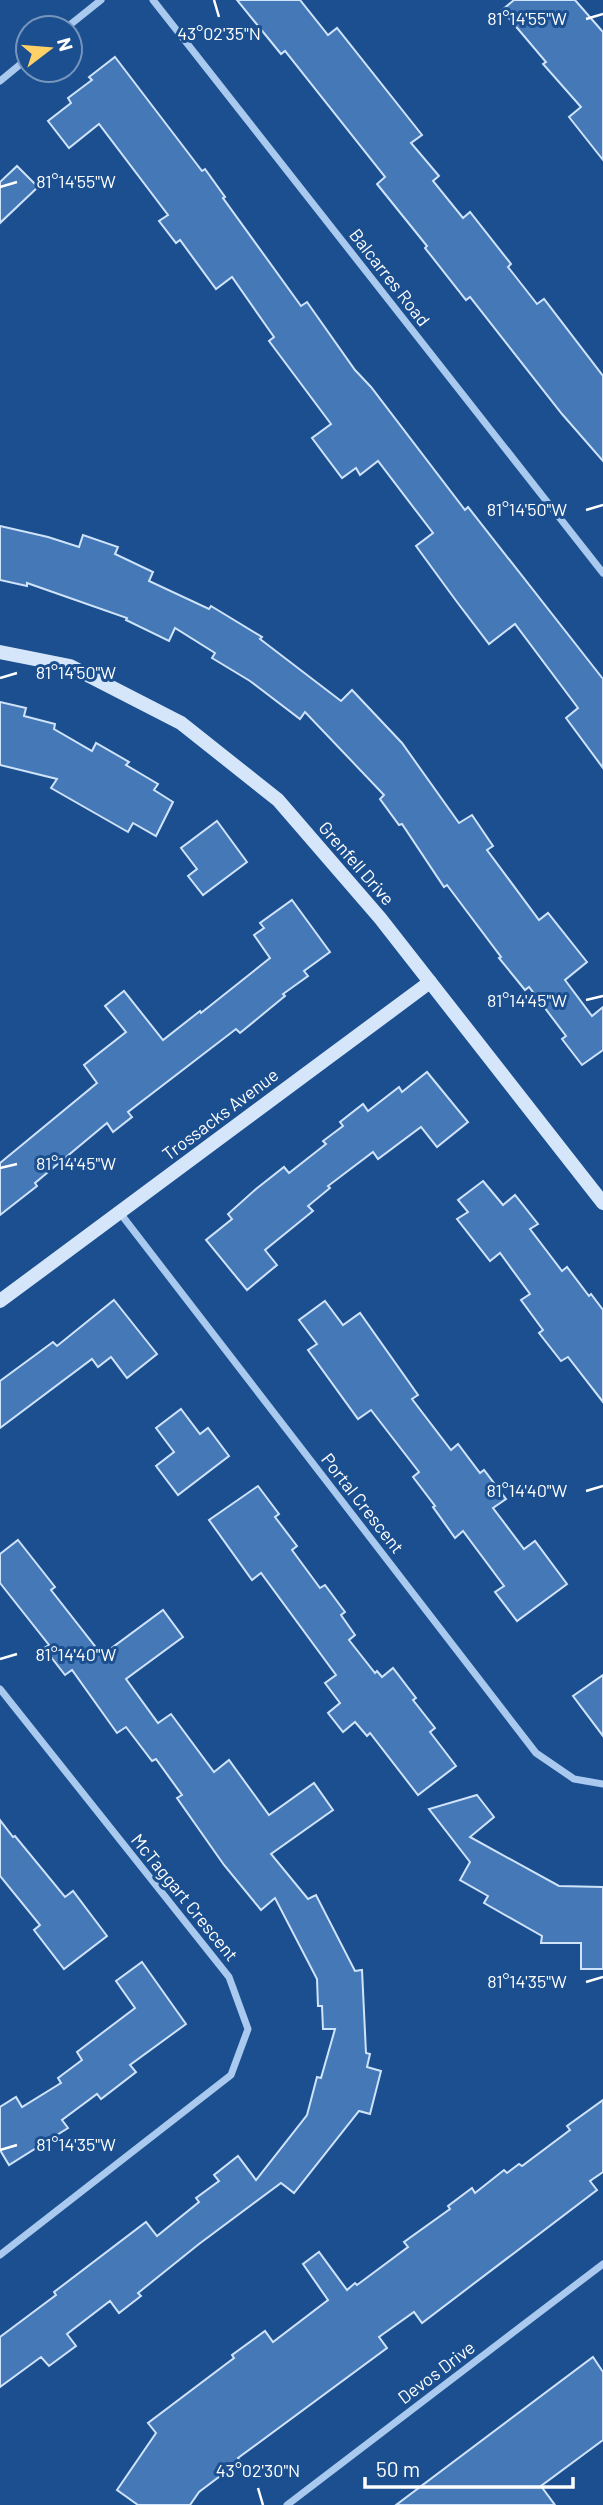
<svg xmlns="http://www.w3.org/2000/svg" width="603" height="2505" font-family="Barlow,sans-serif">
  <style>
    .building { fill: #4478b7; stroke: #cfe3fa; stroke-width: 2 }
    .lines { fill: none; stroke-linecap: round; stroke-linejoin: round }
    .street { stroke: #a9c9ee; stroke-width: 7 }
    .secondary { stroke: #d6e6fa; stroke-width: 14 }
    .ticks { fill: none; stroke: #fff; stroke-width: 2.5 }
    .labels { text-anchor: middle; dominant-baseline: central; stroke-width: 6; stroke-linejoin: round; paint-order: stroke }
    .street-label { font-size: 18px; fill: #fff; stroke: #1b4f8f }
    .ticks-label { font-size: 18px; text-anchor: middle; fill: #fff; stroke: #1b4f8f; stroke-width: 6; stroke-linejoin: round; paint-order: stroke }
  </style>
  <rect width="100%" height="100%" fill="#1b4f8f"/>
  <!-- building -->
  <g class="building">
    <polygon points="237,0 300,0 328,35 337,28 422,135 411,143 439,176 433,181 463,218 470,212 511,264 508,267 537,304 544,299 603,376 603,461 562,414 470,297 466,300 425,248 427,246 377,184 385,177 285,51 281,54"/>
    <polygon points="514,0 575,0 603,32 603,160 569,117 581,107 543,64 546,62 502,10"/>
    <polygon points="115,57 202,171 205,169 225,197 223,198 301,306 307,302 355,370 371,387 465,510 468,507 603,679 603,768 566,718 578,708 515,624 489,644 457,602 416,546 433,533 378,461 360,475 356,468 342,478 312,438 331,424 269,341 274,337 232,277 216,289 180,240 176,243 159,221 168,215 99,124 69,148 48,121 71,103 68,98 92,80 89,77"/>
    <polygon points="17,166 38,187 0,223 0,182"/>
    <polygon points="0,526 48,537 79,547 83,535 118,547 115,554 153,572 149,581 209,609 211,606 262,637 260,639 341,701 352,690 402,743 459,823 472,815 493,846 487,850 539,920 548,913 587,962 565,980 592,1016 603,1007 603,1050 582,1065 562,1039 566,1036 529,987 525,990 499,958 501,957 447,885 444,887 402,824 399,825 380,799 384,795 305,712 300,719 250,681 212,658 215,653 175,628 169,641 126,620 127,618 27,583 27,586 0,580"/>
    <polygon points="0,702 26,708 24,716 55,724 54,729 92,751 96,743 129,762 126,765 158,784 154,790 173,802 156,836 133,823 128,832 51,788 57,779 0,765"/>
    <polygon points="217,821 247,862 203,895 188,876 197,869 181,848"/>
    <polygon points="292,900 330,952 304,971 308,976 283,994 285,996 240,1033 236,1029 128,1112 132,1117 113,1132 107,1123 35,1183 37,1186 0,1215 0,1163 97,1083 84,1065 126,1032 105,1006 124,991 163,1040 200,1011 201,1013 270,958 254,935 264,928 260,923"/>
    <polygon points="427,1072 468,1122 437,1147 421,1127 378,1159 373,1152 328,1186 330,1188 308,1206 313,1211 265,1250 277,1265 247,1290 206,1240 232,1219 228,1214 256,1189 284,1167 289,1173 326,1144 323,1141 343,1126 340,1122 363,1104 368,1111 399,1087 402,1092"/>
    <polygon points="483,1181 503,1205 515,1195 538,1224 530,1229 562,1271 567,1267 589,1296 591,1294 603,1310 603,1402 568,1357 561,1361 539,1333 543,1330 521,1300 530,1294 500,1253 490,1261 457,1219 468,1212 458,1200"/>
    <polygon points="114,1300 157,1354 127,1378 111,1357 98,1367 92,1359 0,1428 0,1381 53,1342 57,1346"/>
    <polygon points="325,1301 343,1325 360,1313 418,1395 412,1399 451,1450 458,1444 480,1473 484,1470 506,1499 493,1508 524,1549 535,1541 567,1584 517,1621 495,1592 504,1586 463,1531 455,1538 433,1507 435,1506 413,1477 419,1472 371,1410 358,1419 308,1350 317,1344 299,1320"/>
    <polygon points="181,1409 200,1434 208,1428 229,1456 178,1495 156,1466 174,1452 156,1428"/>
    <polygon points="258,1486 279,1514 275,1517 297,1546 292,1550 320,1588 325,1585 345,1612 341,1615 355,1635 349,1640 375,1673 377,1671 382,1677 393,1668 416,1698 413,1700 435,1728 430,1732 456,1766 418,1795 370,1733 367,1736 355,1722 343,1732 328,1713 340,1703 325,1683 336,1675 261,1573 252,1580 209,1520"/>
    <polygon points="18,1540 55,1587 51,1590 102,1655 163,1610 183,1637 126,1679 158,1723 171,1714 214,1772 229,1760 269,1815 314,1783 333,1810 271,1854 308,1899 316,1895 355,1971 362,1970 366,2053 370,2054 367,2067 381,2071 370,2114 359,2111 294,2193 281,2183 199,2244 138,2293 141,2296 119,2313 110,2301 67,2334 76,2346 49,2366 41,2357 0,2387 0,2337 56,2295 54,2292 146,2222 157,2236 199,2202 196,2198 219,2181 214,2175 238,2156 256,2180 307,2115 317,2077 321,2078 335,2029 323,2029 322,2006 318,2006 317,1979 275,1898 261,1910 224,1865 177,1798 182,1795 156,1759 152,1761 126,1727 117,1733 72,1670 65,1675 44,1648 49,1645 0,1583 0,1554"/>
    <polygon points="603,1675 603,1736 573,1696"/>
    <polygon points="477,1795 494,1817 470,1837 559,1886 603,1887 603,1969 581,1969 581,1943 541,1943 542,1936 484,1903 488,1896 460,1880 470,1862 429,1809"/>
    <polygon points="0,1820 13,1837 15,1836 65,1897 73,1891 107,1936 64,1969 34,1930 40,1925 0,1876"/>
    <polygon points="142,1962 186,2024 130,2065 136,2072 101,2099 97,2094 62,2120 68,2128 9,2165 0,2150 0,2107 16,2097 22,2107 61,2083 58,2078 82,2060 77,2052 135,2008 116,1981"/>
    <polygon points="603,2100 603,2172 590,2181 597,2190 422,2323 414,2312 379,2337 387,2348 238,2458 240,2461 199,2492 190,2505 138,2505 117,2490 156,2433 148,2423 234,2358 232,2355 265,2331 273,2342 328,2300 303,2264 319,2252 347,2290 355,2283 357,2285 408,2247 404,2242 450,2209 448,2206 472,2188 475,2193 504,2170 507,2173 519,2164 522,2166 570,2130 567,2126"/>
    <polygon points="593,2357 603,2372 603,2440 541,2486 555,2505 396,2505"/>
  </g>
  <g class="lines">
    <!-- street -->
    <g class="street">
      <polyline points="153,0 603,573"/>
      <polyline points="66,28 101,0"/>
      <polyline points="0,81 28,58"/>
      <polyline points="120,1213 536,1753 574,1779 603,1784"/>
      <polyline points="0,1689 229,1977 248,2029 231,2075 0,2255"/>
      <polyline points="287,2505 603,2264"/>
    </g>
    <!-- secondary -->
    <g class="secondary">
      <polyline points="0,652 70,666 181,723 278,800 380,918 603,1203"/>
      <polyline points="0,1301 430,982"/>
    </g>
  </g>
  <!-- ticks -->
  <path class="ticks" d="M214 0 219 17M586 19 603 14M0 187 17 182M586 510 603 505M0 678 17 673M586 1000 603 996M0 1168 17 1164M586 1491 603 1486M0 1659 17 1654M586 1982 603 1977M0 2150 17 2145M258 2488 263 2505"/>
  <g class="labels">
    <!-- street labels -->
    <g class="street-label">
      <text transform="translate(390 277) rotate(52)">Balcarres Road</text>
      <text transform="translate(357 863) rotate(49)">Grenfell Drive</text>
      <text transform="translate(220 1114) rotate(-37)">Trossacks Avenue</text>
      <text transform="translate(363 1503) rotate(52)">Portal Crescent</text>
      <text transform="translate(185 1897) rotate(51)">McTaggart Crescent</text>
      <text transform="translate(436 2372) rotate(-37)">Devos Drive</text>
    </g>
  </g>
  <g class="ticks-label">
    <text x="527" y="25">81°14'55"W</text>
    <text x="219" y="40">43°02'35"N</text>
    <text x="76" y="188">81°14'55"W</text>
    <text x="527" y="516">81°14'50"W</text>
    <text x="76" y="679">81°14'50"W</text>
    <text x="527" y="1007">81°14'45"W</text>
    <text x="76" y="1170">81°14'45"W</text>
    <text x="527" y="1497">81°14'40"W</text>
    <text x="76" y="1661">81°14'40"W</text>
    <text x="527" y="1988">81°14'35"W</text>
    <text x="76" y="2151">81°14'35"W</text>
    <text x="258" y="2477">43°02'30"N</text>
  </g>
  <!-- north arrow -->
  <g transform="translate(49 49) rotate(74)"><circle r="33" fill="#1b4f8f" stroke="#7695bc" stroke-width="2"/>
  <path d="M0-5L12 26L0 18L-12 26Z" fill="#ffd166"/>
  <text y="-10" font-size="19" font-weight="bold" text-anchor="middle" fill="#ffffff">N</text>
  </g>
  <!-- scale -->
  <path d="M365 2477v10h208v-10" fill="none" stroke="#ffffff" stroke-width="3.5"/>
  <text x="376" y="2477" font-size="21" fill="#ffffff" stroke="#1b4f8f" stroke-width="5" paint-order="stroke">50 m</text>
</svg>
